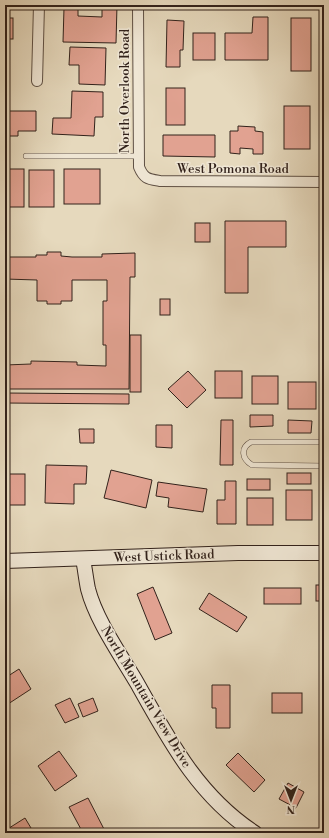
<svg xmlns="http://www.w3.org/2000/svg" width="329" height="838" font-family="'Libre Bodoni',serif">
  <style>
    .building { fill: #e1a291; stroke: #32221b }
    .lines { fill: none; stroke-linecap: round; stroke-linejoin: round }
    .lane-casing { stroke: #5f5044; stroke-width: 6 }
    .street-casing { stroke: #5f5044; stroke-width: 12 }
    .secondary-casing { stroke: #32221b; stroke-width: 16 }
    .lane { stroke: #efe6d4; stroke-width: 5 }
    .street { stroke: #efe6d4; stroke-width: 10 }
    .secondary { stroke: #efe6d4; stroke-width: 14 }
    .labels { text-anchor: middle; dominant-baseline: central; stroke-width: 3; stroke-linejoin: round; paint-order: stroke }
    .street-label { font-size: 13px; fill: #32221b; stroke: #efe6d4 }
  </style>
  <rect width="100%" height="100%" fill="#e6d9bd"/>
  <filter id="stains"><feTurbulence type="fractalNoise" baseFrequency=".005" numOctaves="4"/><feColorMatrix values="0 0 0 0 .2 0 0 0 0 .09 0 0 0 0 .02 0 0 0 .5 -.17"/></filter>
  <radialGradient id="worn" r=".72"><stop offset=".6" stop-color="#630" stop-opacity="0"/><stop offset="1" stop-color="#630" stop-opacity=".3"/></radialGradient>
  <!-- building -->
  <g class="building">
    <polygon points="102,5 117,5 116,43 63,42 64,8 78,8 78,16 102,17"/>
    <polygon points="253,17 268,17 268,60 225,60 225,33 252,33"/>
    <rect x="5" y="18" width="8" height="21"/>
    <rect x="291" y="18" width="20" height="53"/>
    <polygon points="167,20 184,21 183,50 180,50 180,67 166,67"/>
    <rect x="193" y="33" width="22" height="27"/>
    <polygon points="70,47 106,48 105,85 79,84 79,65 69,65"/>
    <rect x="166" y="88" width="19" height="37"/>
    <polygon points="72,91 103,92 103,117 95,117 94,136 52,134 53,118 71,118"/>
    <rect x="284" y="106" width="26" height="43"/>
    <polygon points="5,111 36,111 36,131 18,131 18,136 5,136"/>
    <polygon points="238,126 255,127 255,131 263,132 263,154 253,154 253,149 240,148 240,154 230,153 230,131 238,131"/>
    <polygon points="163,135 215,135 215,157 163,156"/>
    <rect x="5" y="169" width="19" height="38"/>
    <rect x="64" y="169" width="36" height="35"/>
    <rect x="29" y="170" width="25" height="37"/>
    <polygon points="225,221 286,221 286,247 248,247 248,293 225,293"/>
    <rect x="195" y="223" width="15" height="19"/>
    <polygon points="47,252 61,252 61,256 72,257 102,257 102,254 135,253 135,277 130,277 129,389 5,389 5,365 31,364 31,361 77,362 77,365 106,366 106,345 103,345 103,301 107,301 107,280 72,280 72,301 61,301 61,304 47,304 47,301 37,301 37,280 5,279 5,253 7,253 7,257 36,257 36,255 47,255"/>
    <rect x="160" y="299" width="10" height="16"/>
    <polygon points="5,300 6,300 5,344"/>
    <rect x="130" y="335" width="11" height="57"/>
    <polygon points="188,371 206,390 187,408 168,389"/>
    <rect x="215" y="371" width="27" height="27"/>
    <rect x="252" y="376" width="26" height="28"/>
    <rect x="288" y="382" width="28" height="27"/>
    <polygon points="5,393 129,394 129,404 5,403"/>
    <polygon points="250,415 273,415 273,426 250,427"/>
    <polygon points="221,420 233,420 233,465 220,465"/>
    <polygon points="288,420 312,421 311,433 288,433"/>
    <polygon points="156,425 172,425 172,448 156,447"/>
    <polygon points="79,429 94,429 94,443 80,443"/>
    <polygon points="46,465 87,466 86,484 74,484 74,504 45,503"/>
    <polygon points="111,470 152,480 146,508 104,498"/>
    <rect x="287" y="473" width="24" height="11"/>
    <rect x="5" y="474" width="20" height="31"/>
    <rect x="247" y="479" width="23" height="11"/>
    <polygon points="225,481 236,481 236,524 217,524 217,500 225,500"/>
    <polygon points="158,482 207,489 203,512 168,507 169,498 156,496"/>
    <rect x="286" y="490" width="26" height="30"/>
    <rect x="247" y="498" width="26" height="27"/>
    <rect x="316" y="585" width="8" height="16"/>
    <polygon points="153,587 172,633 155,640 137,594"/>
    <rect x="264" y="588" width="37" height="16"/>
    <polygon points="209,593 247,617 237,632 199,609"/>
    <polygon points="19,669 31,689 5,706 5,678"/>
    <polygon points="212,685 230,685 230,728 216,728 216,708 212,708"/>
    <rect x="272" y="693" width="30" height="20"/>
    <polygon points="70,698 79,717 65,723 55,705"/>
    <polygon points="93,698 98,711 83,717 78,704"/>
    <rect x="320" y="729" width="4" height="15"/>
    <polygon points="59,751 77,776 55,791 38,766"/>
    <polygon points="238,753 265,780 254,792 226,765"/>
    <polygon points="288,783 304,792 296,808 279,799"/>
    <polygon points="88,798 106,833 83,833 69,807"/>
    <polygon points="25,818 34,833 8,833 6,830"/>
  </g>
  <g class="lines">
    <defs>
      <g id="lane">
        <polyline points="26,156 139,156"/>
        <path d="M324 442H251C240 448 242 459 252 465L324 466"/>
      </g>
      <g id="street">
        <path d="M139 5 138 7 139 167C144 179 148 179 160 181L324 182"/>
        <polyline points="37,81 39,5"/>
      </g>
      <g id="secondary">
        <path d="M83 559C85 569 86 579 88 589 96 620 120 654 137 683 169 740 198 796 255 833"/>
        <polyline points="5,561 238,553 324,553"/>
      </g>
    </defs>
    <!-- lane casing -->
    <use href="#lane" class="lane-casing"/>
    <!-- street casing -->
    <use href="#street" class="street-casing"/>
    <!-- secondary casing -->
    <use href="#secondary" class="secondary-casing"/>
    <!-- lane -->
    <use href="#lane" class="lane"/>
    <!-- street -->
    <use href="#street" class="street"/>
    <!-- secondary -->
    <use href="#secondary" class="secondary"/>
  </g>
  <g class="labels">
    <!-- street labels -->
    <g class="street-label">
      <text transform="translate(125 91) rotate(-90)">North Overlook Road</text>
      <text x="233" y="169">West Pomona Road</text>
      <text transform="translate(164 556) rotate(-2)">West Ustick Road</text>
      <text transform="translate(146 697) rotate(59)">North Mountain View Drive</text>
    </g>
  </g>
  <!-- margin -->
  <rect width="329" height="838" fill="none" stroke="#e6d9bd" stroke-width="20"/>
  <rect x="6" y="6" width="317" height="826" fill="none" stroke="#32221b" stroke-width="2"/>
  <rect x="10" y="10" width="309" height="818" fill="none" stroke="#32221b"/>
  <!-- north arrow -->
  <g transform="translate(291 800) rotate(180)" stroke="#efe6d4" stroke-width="3" paint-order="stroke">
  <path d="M0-3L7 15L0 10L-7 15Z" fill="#32221b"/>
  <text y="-6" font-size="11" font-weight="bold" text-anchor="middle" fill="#32221b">N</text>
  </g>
  <rect width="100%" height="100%" filter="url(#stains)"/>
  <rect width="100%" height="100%" fill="url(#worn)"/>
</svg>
